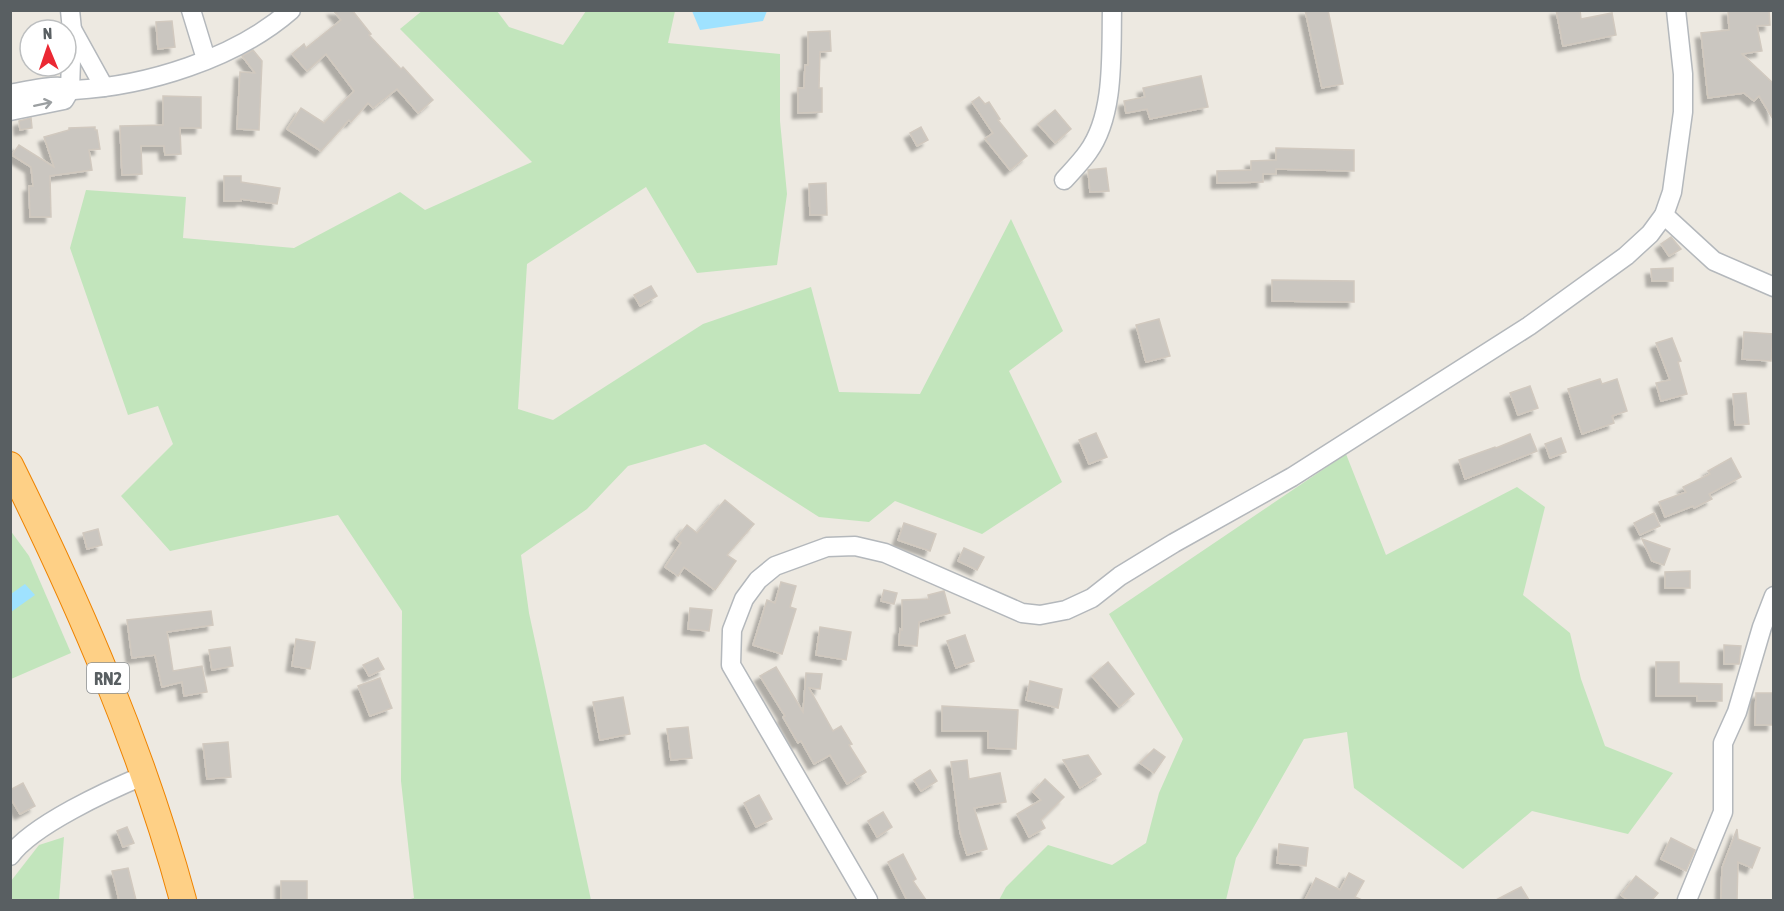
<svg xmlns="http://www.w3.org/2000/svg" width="1784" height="911" font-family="'Asap Condensed',sans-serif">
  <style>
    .green { fill: #c2e5bc }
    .water { fill: #9fe2ff }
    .building { fill: #cac6c0; stroke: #d1c9bf; stroke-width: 1.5; filter: url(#shadow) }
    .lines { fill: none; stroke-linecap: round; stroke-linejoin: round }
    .minor-casing { stroke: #b4b8bc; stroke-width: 21 }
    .highway-casing { stroke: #ee8300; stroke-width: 28 }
    .minor { stroke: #fff; stroke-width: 18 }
    .highway { stroke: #fed086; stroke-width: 26 }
    .oneway { stroke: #9b9fa1 }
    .labels { text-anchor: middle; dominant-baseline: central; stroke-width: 4.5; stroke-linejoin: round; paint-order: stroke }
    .shield { fill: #fff; stroke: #8b8f91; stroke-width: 1.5 }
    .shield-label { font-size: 18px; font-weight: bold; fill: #595f62 }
  </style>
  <defs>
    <filter id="shadow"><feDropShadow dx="-5.5" dy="5.5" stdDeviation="1.5" flood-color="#0004"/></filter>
  </defs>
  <rect width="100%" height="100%" fill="#ede9e1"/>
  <!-- green -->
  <g class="green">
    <polygon points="423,10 497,11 509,27 563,45 586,11 675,11 668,43 780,54 780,121 787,194 777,265 697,273 646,187 527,264 518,409 553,420 703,324 811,287 839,392 920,394 1011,219 1063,331 1009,371 1062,482 982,534 895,501 869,522 819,517 705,444 628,466 587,509 521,555 529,613 591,900 407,900 414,898 401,781 402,611 338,515 170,551 121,496 173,444 158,406 128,415 70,248 86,190 186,197 183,238 294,248 400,192 425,210 532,162 400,29"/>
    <polygon points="1346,454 1386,555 1517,487 1545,507 1523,595 1570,633 1581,679 1605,746 1673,773 1628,834 1532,811 1463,869 1354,788 1347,732 1304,739 1236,858 1226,900 999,900 1006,887 1048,845 1112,865 1146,843 1159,793 1183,739 1109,614"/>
    <polygon points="10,530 29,556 71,653 11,679"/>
    <polygon points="64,837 59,900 11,900 11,881 39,845"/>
  </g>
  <!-- water -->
  <g class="water">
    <polygon points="692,11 767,11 763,21 700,30"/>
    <polygon points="25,584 35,595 11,612 11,594"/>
  </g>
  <!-- building -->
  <g class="building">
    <polygon points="333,10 352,10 371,34 369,35 401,69 403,67 433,100 418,113 397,89 373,108 368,103 351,122 349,120 321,151 287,129 301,108 324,123 354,91 326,54 307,71 292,54 304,44 306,48 341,20"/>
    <polygon points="1305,10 1328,10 1343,84 1322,88"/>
    <polygon points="1556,10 1580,10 1581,19 1612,13 1616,35 1563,46"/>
    <polygon points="1728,10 1769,10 1770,25 1757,26 1762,51 1742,54 1773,83 1773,119 1759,96 1754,101 1744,93 1708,98 1701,33 1729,30"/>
    <polygon points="172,21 175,47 158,49 156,22"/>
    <polygon points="830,31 831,51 820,52 819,88 822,88 822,112 798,113 798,88 804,88 805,65 808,65 808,32"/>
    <polygon points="253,50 262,61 259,130 237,129 240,72 255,73 242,56"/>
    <polygon points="1201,76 1208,107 1150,119 1147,109 1126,113 1124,101 1145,97 1143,88"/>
    <polygon points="163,96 201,97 201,128 180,128 181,154 165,155 164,146 141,146 142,174 122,175 120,126 163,125"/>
    <polygon points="979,97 985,104 989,102 1000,119 998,120 1027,156 1010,170 985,139 993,133 972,102"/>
    <polygon points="1055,110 1071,129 1055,143 1038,124"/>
    <polygon points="31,118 32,128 20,130 19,121"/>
    <polygon points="95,127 95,130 97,130 100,149 89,150 92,170 50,176 51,217 30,217 29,186 33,186 31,167 12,155 19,145 54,167 44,137 69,130 69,128"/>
    <polygon points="921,127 928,140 917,146 910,133"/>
    <polygon points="1276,148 1354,150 1354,171 1276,169 1276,174 1263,174 1263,182 1217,183 1217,171 1251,170 1251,161 1276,160"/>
    <polygon points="1106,168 1109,191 1090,192 1088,170"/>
    <polygon points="224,176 241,176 241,182 280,188 277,204 241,199 241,201 224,201"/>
    <polygon points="826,183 827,215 810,215 809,184"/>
    <polygon points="1671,237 1681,249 1669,256 1661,244"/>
    <polygon points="1673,268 1673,281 1652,281 1651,269"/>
    <polygon points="1272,280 1354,281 1354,302 1272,301"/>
    <polygon points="651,286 657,296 640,306 634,295"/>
    <polygon points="1159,319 1170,356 1146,362 1136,325"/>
    <polygon points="1744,332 1773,334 1771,361 1742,359"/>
    <polygon points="1672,338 1681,361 1678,362 1687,394 1661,401 1656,383 1670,380 1656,343"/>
    <polygon points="1600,379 1602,384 1617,379 1627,411 1612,416 1614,423 1582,434 1568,389"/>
    <polygon points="1530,386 1538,408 1518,415 1510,393"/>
    <polygon points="1746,393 1749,424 1735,425 1733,394"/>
    <polygon points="1096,433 1107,457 1089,464 1079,440"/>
    <polygon points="1530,434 1537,451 1465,479 1459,460 1495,447 1496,448"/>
    <polygon points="1561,438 1566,452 1550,458 1545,444"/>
    <polygon points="1731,458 1741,477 1709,494 1712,499 1694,508 1693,506 1665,517 1659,502 1686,492 1683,487 1710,474 1708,471"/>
    <polygon points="725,500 754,524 727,555 736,561 715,590 684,567 678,576 665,567 681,543 676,539 687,525 697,533"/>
    <polygon points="1654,513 1660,526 1640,535 1634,523"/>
    <polygon points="904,523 936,534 930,551 898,540"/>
    <polygon points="98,529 102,545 87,549 83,533"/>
    <polygon points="1642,539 1670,549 1664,565 1652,561"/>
    <polygon points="964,548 984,557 977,570 958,561"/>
    <polygon points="1690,571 1690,588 1665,588 1665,572"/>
    <polygon points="781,582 796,586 790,607 796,609 782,654 753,645 767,600 775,603"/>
    <polygon points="884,590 897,593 894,604 881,601"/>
    <polygon points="944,591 950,613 919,622 917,646 899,645 900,629 902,630 902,600 929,599 928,595"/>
    <polygon points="690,608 712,610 709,631 688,629"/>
    <polygon points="211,611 213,625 167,632 173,671 202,666 207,692 184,696 182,682 162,687 155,655 132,658 127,620"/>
    <polygon points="820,627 851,632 846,660 816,655"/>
    <polygon points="965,635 974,661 956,668 947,641"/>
    <polygon points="296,639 315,642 310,669 292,666"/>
    <polygon points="1724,645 1741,646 1739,664 1724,664"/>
    <polygon points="230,647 233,666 212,670 209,650"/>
    <polygon points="378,658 384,669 369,676 363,665"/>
    <polygon points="1108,662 1134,694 1119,707 1092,676"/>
    <polygon points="1656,662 1679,662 1679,683 1722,684 1722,701 1697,701 1697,696 1656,696"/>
    <polygon points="776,667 803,712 806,673 822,674 820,689 809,688 833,731 841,726 852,744 849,745 866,772 847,784 830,755 814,764 801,741 798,743 783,717 785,716 760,676"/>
    <polygon points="380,678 392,708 370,716 358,686"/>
    <polygon points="1030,681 1062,689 1058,708 1026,700"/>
    <polygon points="1756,693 1773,693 1773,725 1755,725"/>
    <polygon points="623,697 630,734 600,740 593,702"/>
    <polygon points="942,706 1018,710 1016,749 988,748 988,731 942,731"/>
    <polygon points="688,727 692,758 671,760 667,729"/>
    <polygon points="228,742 231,777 207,779 203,744"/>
    <polygon points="1154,749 1165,757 1154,773 1140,763"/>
    <polygon points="1088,755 1101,774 1080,788 1063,760"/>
    <polygon points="967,760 969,779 1000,773 1006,802 974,808 987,849 967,855 960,832 951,762"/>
    <polygon points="930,770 937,781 921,791 914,780"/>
    <polygon points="1045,779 1064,797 1041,820 1045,828 1029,837 1017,814 1041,800 1033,792"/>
    <polygon points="23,783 35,806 20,814 10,797 10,790"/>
    <polygon points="759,795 772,819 756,827 744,803"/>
    <polygon points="883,812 892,827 877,837 868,821"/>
    <polygon points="127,827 134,843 123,847 117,831"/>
    <polygon points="1737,829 1738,839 1760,848 1752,868 1738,862 1737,900 1721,900 1722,868"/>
    <polygon points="1671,838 1695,850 1686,871 1661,859"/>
    <polygon points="1279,844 1308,848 1306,866 1277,863"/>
    <polygon points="903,854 916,879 913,881 926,900 907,900 888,862"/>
    <polygon points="128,868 136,900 119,900 112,871"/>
    <polygon points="1349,873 1364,881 1355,897 1362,900 1305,900 1316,878 1340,890"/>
    <polygon points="1636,876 1658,893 1652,900 1628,900 1621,895"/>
    <rect x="281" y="881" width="26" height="19"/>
    <polygon points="1521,887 1529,900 1496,900"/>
  </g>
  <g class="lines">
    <defs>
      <g id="minor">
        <polyline points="191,10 206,59"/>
        <polyline points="73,31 104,87"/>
        <path d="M10 94C22 92 51 85 61 87 66 87 68 90 74 90 146 86 235 59 291 10"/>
        <polyline points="10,111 64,100 70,90 72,30 70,10"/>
        <path d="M1064 180C1072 171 1081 162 1088 152 1115 115 1111 54 1112 10"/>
        <polyline points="1664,215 1714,261 1774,287"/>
        <path d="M10 856C32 825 109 790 145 775"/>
        <polyline points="868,900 731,665 732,630 744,599 758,580 775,566 827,547 855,546 885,553 1022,613 1040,615 1066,610 1092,598 1120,576 1174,543 1292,477 1529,326 1626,256 1650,234 1664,215 1672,192 1683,112 1683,74 1676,10"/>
        <polyline points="1687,900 1723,812 1723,743 1737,712 1762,627 1774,596"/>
      </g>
      <path id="highway" d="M10 465C80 606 142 749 183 900"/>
    </defs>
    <!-- minor casing -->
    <use href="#minor" class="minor-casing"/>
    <!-- highway casing -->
    <use href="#highway" class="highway-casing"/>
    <!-- minor -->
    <use href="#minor" class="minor"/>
    <!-- highway -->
    <use href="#highway" class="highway"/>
  </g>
  <!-- one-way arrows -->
  <defs><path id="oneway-shaft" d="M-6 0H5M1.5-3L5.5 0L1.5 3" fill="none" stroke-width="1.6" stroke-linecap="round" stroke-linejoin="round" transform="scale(1.5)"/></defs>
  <use class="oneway" href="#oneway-shaft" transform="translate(43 104) rotate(-12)"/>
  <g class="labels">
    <!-- shield labels -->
    <rect class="shield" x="87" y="663" width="42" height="30" rx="4.5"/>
    <g class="shield-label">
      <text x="108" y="678">RN2</text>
    </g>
  </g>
  <!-- border -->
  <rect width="1784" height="911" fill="none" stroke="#595f62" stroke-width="24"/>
  <!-- north arrow -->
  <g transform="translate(48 48) rotate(358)"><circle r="28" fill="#ffffff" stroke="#bdbfc0" stroke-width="1.5"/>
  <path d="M0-4.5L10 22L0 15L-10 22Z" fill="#eb2833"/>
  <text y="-9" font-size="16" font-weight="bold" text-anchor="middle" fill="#595f62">N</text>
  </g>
</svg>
